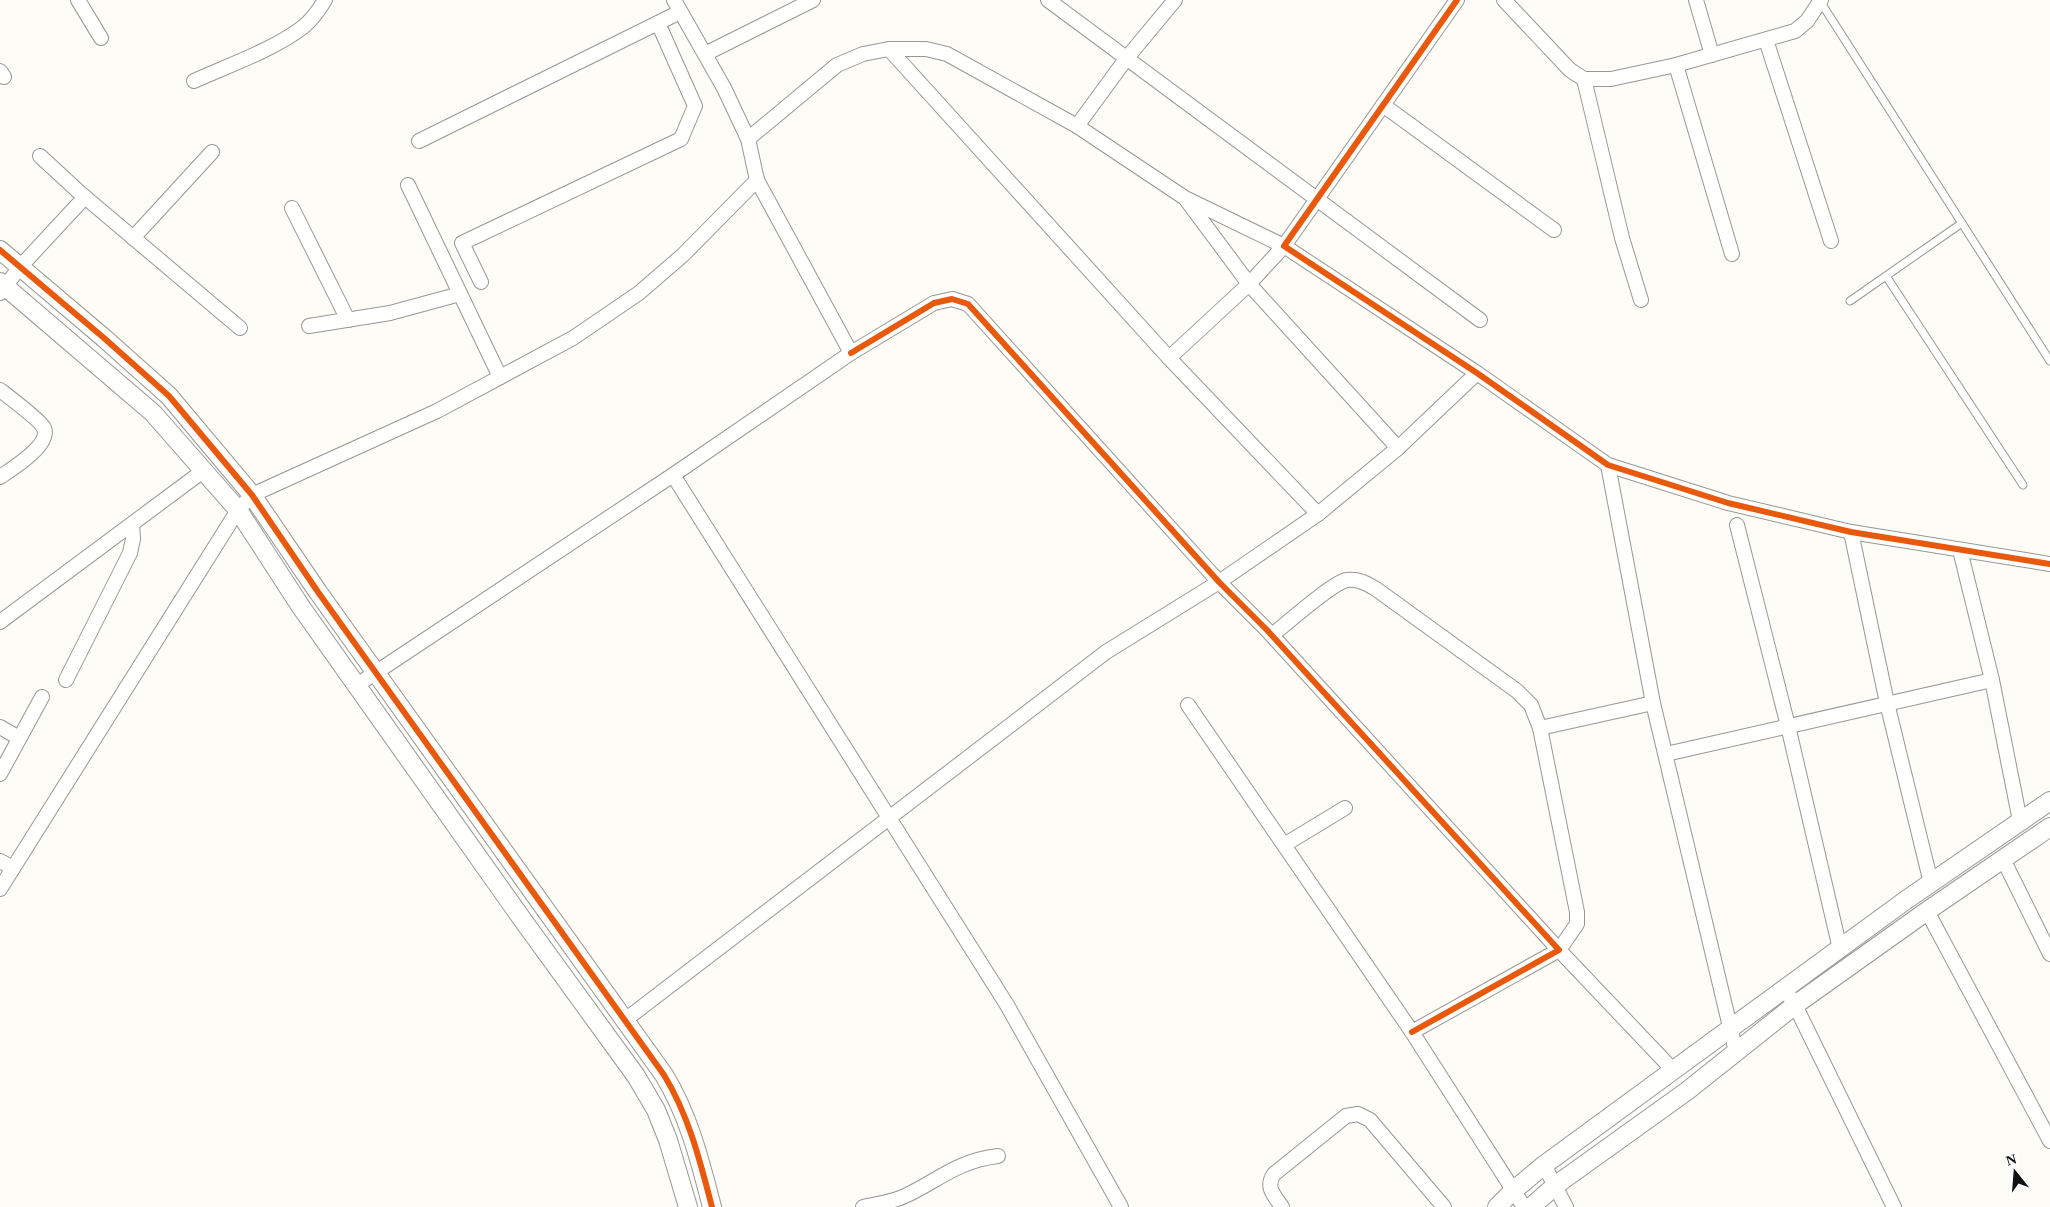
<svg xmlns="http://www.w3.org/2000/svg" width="2050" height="1207" font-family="'Times New Roman',serif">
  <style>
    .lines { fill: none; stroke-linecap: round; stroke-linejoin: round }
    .service-casing { stroke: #979795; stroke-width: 9 }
    .minor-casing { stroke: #979795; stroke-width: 16 }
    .tertiary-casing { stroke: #979795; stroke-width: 20 }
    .service { stroke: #fffffe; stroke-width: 7 }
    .minor { stroke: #fffffe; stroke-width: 14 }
    .tertiary { stroke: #fffffe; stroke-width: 18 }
    .cycleway-casing { stroke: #fff; stroke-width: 9 }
    .cycleway { stroke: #e8590c; stroke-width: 6 }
  </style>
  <rect width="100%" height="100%" fill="#fdfcf7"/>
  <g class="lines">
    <defs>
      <g id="service">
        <polyline points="1820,1 2050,361"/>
        <polyline points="1886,276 2023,485"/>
        <polyline points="1850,301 1962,223"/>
      </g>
      <g id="minor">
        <polyline points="78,0 101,38"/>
        <polyline points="1048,0 1480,320"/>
        <polyline points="1457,0 1284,246 1477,373 1608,465 1728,503 1851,532 2050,564"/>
        <polyline points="1504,0 1570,70 1584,79 1611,79 1676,65 1795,31 1807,21 1821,0"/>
        <polyline points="1696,0 1712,55"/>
        <polyline points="1766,40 1831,241"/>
        <polyline points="889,49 926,49 947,54 1077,126 1126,59 1175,0"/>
        <polyline points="705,54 813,0"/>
        <polyline points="1676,65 1732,254"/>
        <polyline points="0,71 4,77"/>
        <polyline points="1584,79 1622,238 1641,300"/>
        <path d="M194 81C227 66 275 49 303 27 312 20 319 10 325 0"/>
        <polyline points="1383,105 1554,230"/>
        <polyline points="1077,126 1185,198 1284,246 1249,284 1185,198"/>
        <polyline points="748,139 837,65 863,54 889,49 1169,358 1318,514"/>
        <polyline points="419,141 680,12"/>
        <polyline points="40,156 79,192 240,328"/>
        <polyline points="408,185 500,377"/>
        <polyline points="292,208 348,320"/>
        <polyline points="133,238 212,152"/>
        <polyline points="481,282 462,243 681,139 695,106 658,23"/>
        <polyline points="0,293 20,267 85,197"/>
        <polyline points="309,326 390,313 460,294"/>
        <polyline points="851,353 934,303 952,299 968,304 1219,582 1266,629 1559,950 1412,1032"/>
        <polyline points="1169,358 1249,284 1398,448"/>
        <path d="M0 390C9 397 40 420 44 428 51 445 12 469 0 477"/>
        <polyline points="1608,465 1653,703 1736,1052"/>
        <polyline points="673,475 1007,1005 1121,1207"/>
        <polyline points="1737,525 1788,726 1840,949"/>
        <polyline points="1851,532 1887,703 1931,883"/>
        <polyline points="0,622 203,471"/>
        <path d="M1272 635C1285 625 1333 582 1347 580 1359 579 1366 583 1376 589L1517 691 1531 705 1540 728 1577 912V924L1559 950 1673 1070"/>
        <polyline points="66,680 130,553 133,539 132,524"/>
        <polyline points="1992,680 2020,821"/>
        <polyline points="357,685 673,475 851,353 757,180 748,139 724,88 674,0"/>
        <polyline points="1188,705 1412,1032 1524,1207"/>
        <polyline points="0,727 19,738"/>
        <polyline points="1540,728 1653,703"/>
        <polyline points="1666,754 1992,680 1960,550"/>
        <polyline points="0,774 42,697"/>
        <polyline points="1284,845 1345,808"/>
        <polyline points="2003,859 2050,954"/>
        <polyline points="0,861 13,868"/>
        <polyline points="0,889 238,510 252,495 437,411 573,338 639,293 683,255 757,180"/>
        <polyline points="1927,911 2050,1141"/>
        <polyline points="1785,989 1795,1005 1894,1207"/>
        <polyline points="625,1020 1106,652 1219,582 1318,514 1398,448 1477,373"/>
        <polyline points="1544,1165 1566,1207"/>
        <path d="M863 1207C877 1204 892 1202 905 1196 939 1180 957 1161 998 1156"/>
        <path d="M1282 1207C1274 1195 1265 1187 1274 1174L1346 1116 1358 1114 1370 1120 1444 1207"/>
      </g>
      <g id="tertiary">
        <path d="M0 250 104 338 169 396 252 495 318 592 664 1075C689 1116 700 1161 712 1207"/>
        <polyline points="0,282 153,413 238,510 301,607 522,919 636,1076 656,1110 668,1140 688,1207"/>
        <polyline points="1497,1207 1513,1191 1544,1165 1731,1028 1906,900 2050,801"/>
        <polyline points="1531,1207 1556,1185 1687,1091 1795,1005 1927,911 2050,827"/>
      </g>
    </defs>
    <!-- service casing -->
    <use href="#service" class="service-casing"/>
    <!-- minor casing -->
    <use href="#minor" class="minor-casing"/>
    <!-- tertiary casing -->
    <use href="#tertiary" class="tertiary-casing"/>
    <!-- service -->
    <use href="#service" class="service"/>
    <!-- minor -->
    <use href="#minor" class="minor"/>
    <!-- tertiary -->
    <use href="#tertiary" class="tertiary"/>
    <defs>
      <g id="cycleway">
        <polyline points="1457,0 1284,246 1477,373 1608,465 1728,503 1851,532 2050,564"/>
        <path d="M0 250 104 338 169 396 252 495 318 592 664 1075C689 1116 700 1161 712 1207"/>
        <polyline points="851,353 934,303 952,299 968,304 1219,582 1266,629 1559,950 1412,1032"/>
      </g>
    </defs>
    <!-- cycleway casing -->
    <use href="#cycleway" class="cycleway-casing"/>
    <!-- cycleway -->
    <use href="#cycleway" class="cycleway"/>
  </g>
  <!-- north arrow -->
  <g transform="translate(2015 1172) rotate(343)" stroke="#ffffff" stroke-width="4" paint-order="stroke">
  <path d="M0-4L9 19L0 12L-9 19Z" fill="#111111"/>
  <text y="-8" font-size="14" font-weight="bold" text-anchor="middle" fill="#111111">N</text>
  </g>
</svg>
